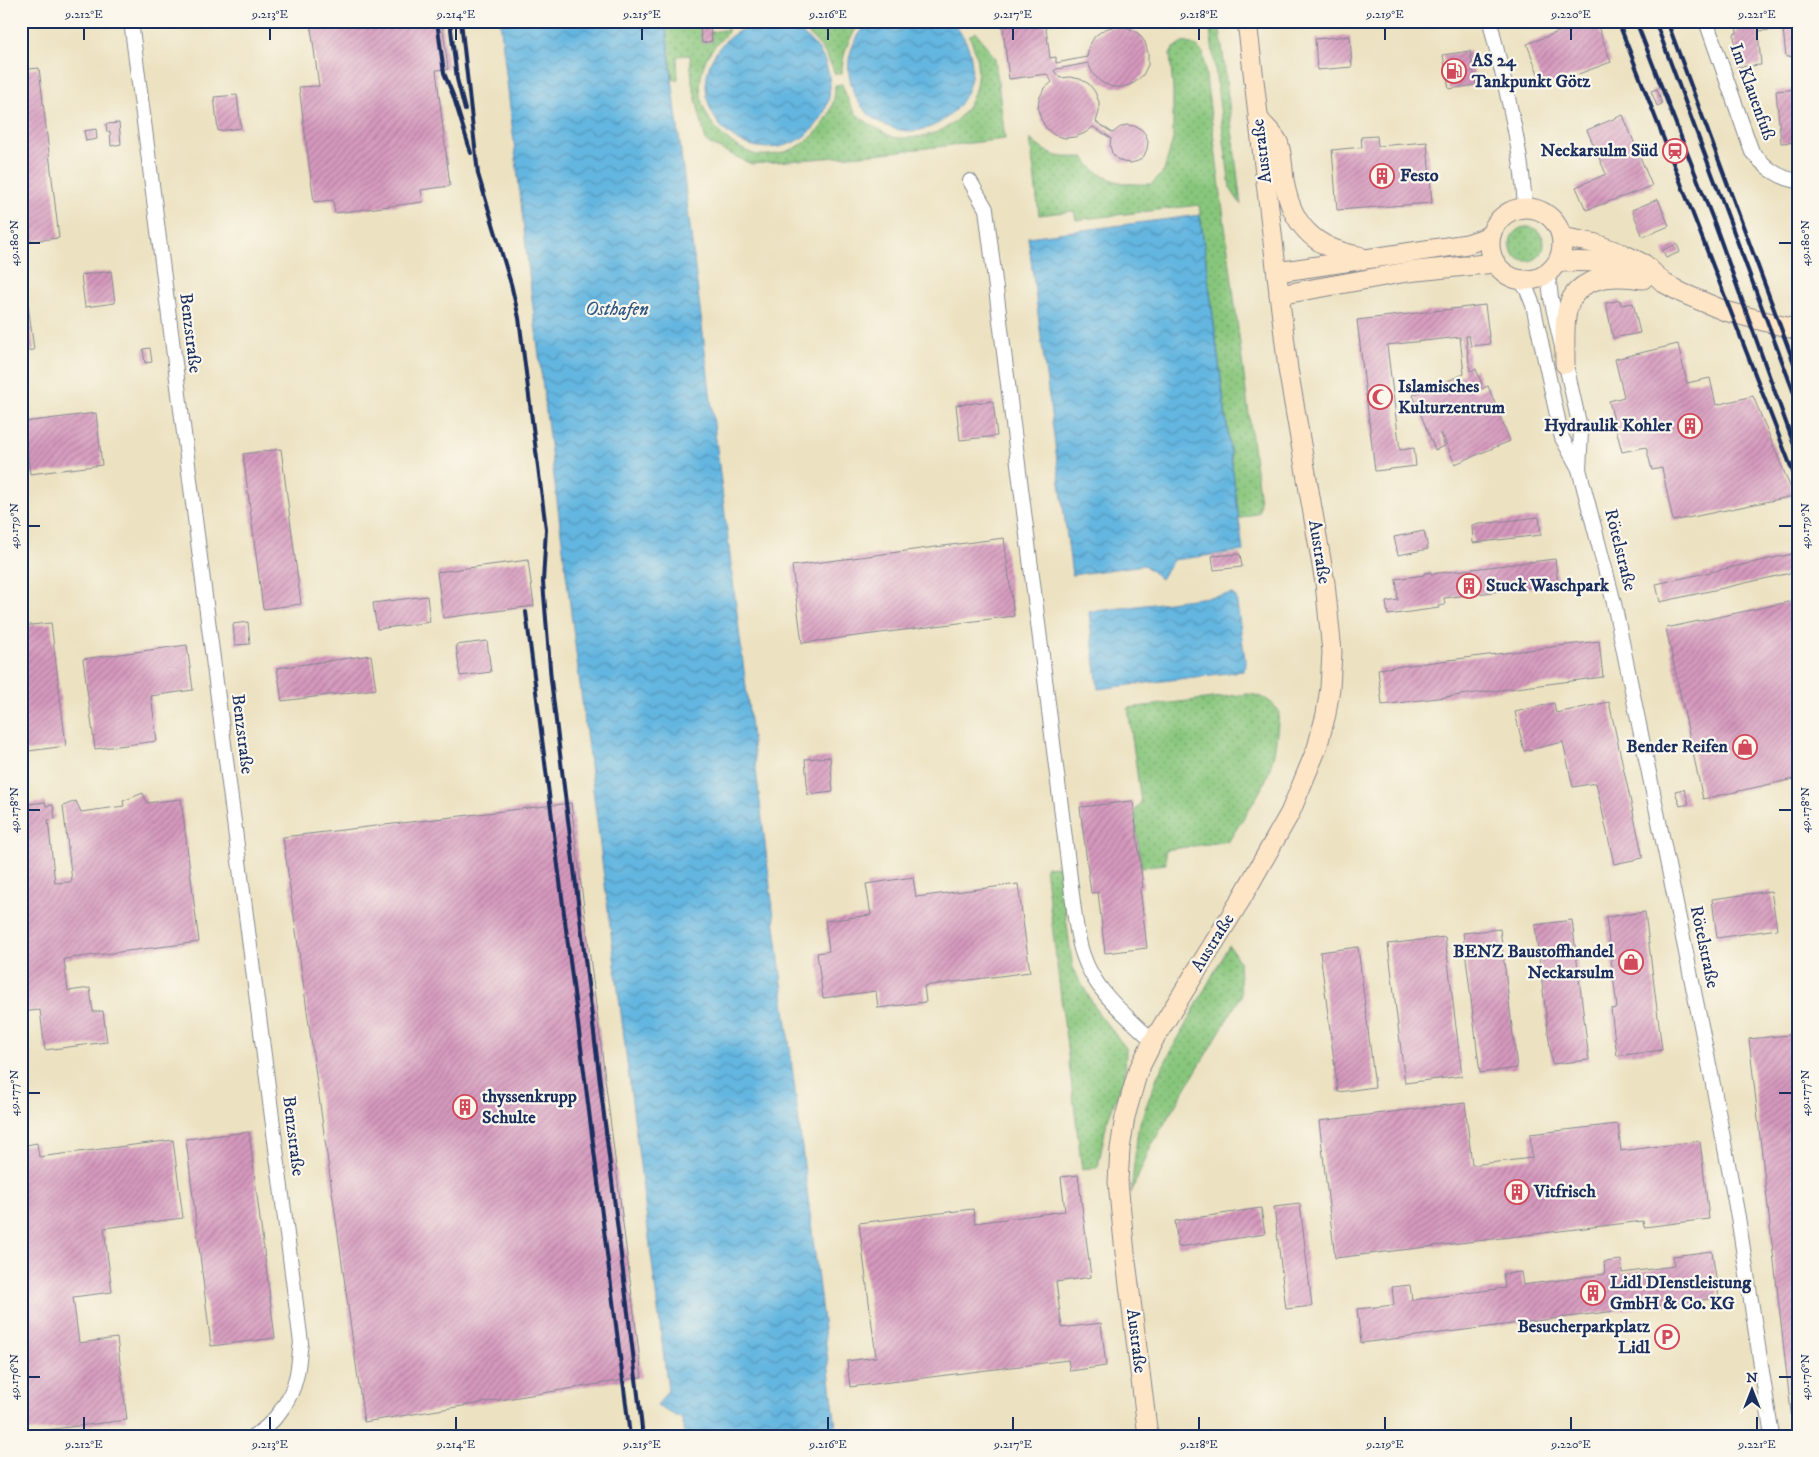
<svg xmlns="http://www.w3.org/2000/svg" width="1819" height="1457" font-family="'IM FELL DW Pica',serif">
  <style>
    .grass { fill: url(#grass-dots); stroke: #527a6d }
    .water { fill: url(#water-waves); stroke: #40729f }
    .building { fill: url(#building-hatch) }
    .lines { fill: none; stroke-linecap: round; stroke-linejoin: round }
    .street-casing { stroke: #848890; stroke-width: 16 }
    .secondary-casing { stroke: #848890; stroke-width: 21 }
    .street { stroke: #fff; stroke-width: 14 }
    .secondary { stroke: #fee5c5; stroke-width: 19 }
    .rail { stroke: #1b2f5e; stroke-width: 4 }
    .ticks { fill: none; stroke: #1b2f5e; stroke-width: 2 }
    .labels { text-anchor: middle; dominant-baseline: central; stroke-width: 4.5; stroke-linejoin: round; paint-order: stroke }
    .poi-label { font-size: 18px; font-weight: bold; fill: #1b2f5e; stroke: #fbf7ec; text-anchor: start }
    .street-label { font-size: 18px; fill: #1b2f5e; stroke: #fbf7ec }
    .water-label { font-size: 19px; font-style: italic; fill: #315885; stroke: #fbf7ec }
    .neatline { fill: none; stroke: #1b2f5e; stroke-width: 2 }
    .ticks-label { font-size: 12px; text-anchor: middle; fill: #1b2f5e }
  </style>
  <defs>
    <pattern id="grass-dots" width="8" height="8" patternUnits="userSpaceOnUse" patternTransform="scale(1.25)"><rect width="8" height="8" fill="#88c67c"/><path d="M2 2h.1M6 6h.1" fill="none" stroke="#6ea169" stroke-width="1.8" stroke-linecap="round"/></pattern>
    <pattern id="water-waves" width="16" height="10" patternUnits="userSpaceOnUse" patternTransform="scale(1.25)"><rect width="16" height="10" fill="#64b6e0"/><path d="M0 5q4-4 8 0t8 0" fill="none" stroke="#5294b9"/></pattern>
    <pattern id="building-hatch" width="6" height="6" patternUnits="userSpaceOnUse" patternTransform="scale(1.25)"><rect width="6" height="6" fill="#d699bd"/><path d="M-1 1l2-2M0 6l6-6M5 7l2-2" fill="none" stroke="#ad7d9d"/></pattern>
  </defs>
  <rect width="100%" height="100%" fill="#fbf7ec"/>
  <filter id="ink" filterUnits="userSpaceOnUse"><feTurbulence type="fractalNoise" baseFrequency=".02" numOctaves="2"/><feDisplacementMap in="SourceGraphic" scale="10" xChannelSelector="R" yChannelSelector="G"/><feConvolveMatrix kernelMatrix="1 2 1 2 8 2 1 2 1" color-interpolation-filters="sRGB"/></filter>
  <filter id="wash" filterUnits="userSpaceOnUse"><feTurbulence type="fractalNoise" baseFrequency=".0096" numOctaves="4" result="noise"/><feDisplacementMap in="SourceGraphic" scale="20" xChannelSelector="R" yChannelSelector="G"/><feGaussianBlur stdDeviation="1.12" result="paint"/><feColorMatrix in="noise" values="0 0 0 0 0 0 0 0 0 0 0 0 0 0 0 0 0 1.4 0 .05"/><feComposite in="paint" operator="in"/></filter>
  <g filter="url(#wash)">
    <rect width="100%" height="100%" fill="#ece2c1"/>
    <!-- grass -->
    <g class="grass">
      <path d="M665 21H699L702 43 712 41 711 32 728 29V32C720 41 709 50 705 62 692 95 707 129 737 146 742 149 751 154 758 155 799 158 836 126 835 85L842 84C845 92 848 101 852 108 857 116 868 123 876 128 881 130 887 135 893 137 902 139 913 138 923 136 971 127 990 78 969 36L976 32 995 58 1005 139 874 154 751 164 706 142 692 82 690 55 677 56 678 79 673 80Z"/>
      <path d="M817 21H851L858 27C847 40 842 57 842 74H835C829 59 821 44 808 34Z"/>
      <polygon points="1209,21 1219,21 1241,205 1230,188"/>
      <path d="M1184 42 1195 45 1203 53 1260 502 1259 512 1239 519 1199 205 1076 220 1074 211 1039 215 1030 139C1051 157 1058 158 1084 157 1100 182 1123 185 1151 184L1164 171 1173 139V90L1170 54 1174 48Z"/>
      <circle cx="1527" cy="244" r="17"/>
      <path d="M1248 694C1262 695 1270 700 1279 711 1277 735 1275 761 1264 784 1254 803 1240 822 1229 841L1165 850 1166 864 1141 867 1134 812 1141 802 1128 708Z"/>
      <polygon points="1059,866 1073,969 1099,1014 1126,1048 1125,1076 1107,1121 1098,1167 1082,1170 1045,867"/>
      <polygon points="1229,945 1239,961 1241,996 1151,1146 1131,1193 1138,1128 1157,1077"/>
    </g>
    <!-- water -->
    <g class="water">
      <polygon points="500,21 665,21 837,1436 684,1436 682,1419 657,1406 668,1390 534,316"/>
      <path d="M871 21H950C1008 73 939 162 876 120 862 110 853 96 850 79 845 57 854 36 871 21Z"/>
      <circle cx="768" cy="86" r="62"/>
      <polygon points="1200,215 1243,551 1173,560 1161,579 1144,565 1072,575 1028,237"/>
      <polygon points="1232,594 1236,597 1246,666 1243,671 1098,689 1089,612"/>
    </g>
    <g id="blocks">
      <!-- building -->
      <g class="building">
        <polygon points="310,21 442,21 448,69 436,70 450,186 421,190 423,202 335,213 333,200 314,202 299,87 319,86"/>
        <polygon points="699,21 709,21 712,41 702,43"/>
        <polygon points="1002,21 1045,21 1050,58 1056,57 1056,63 1087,57 1089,46 1095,36 1105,29 1116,26 1127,27 1138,33 1145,42 1148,53 1148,65 1143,75 1134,83 1123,87 1112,87 1101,82 1093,74 1088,63 1057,69 1054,71 1060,78 1070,77 1080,79 1089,84 1095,92 1099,102 1099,112 1096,122 1113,133 1119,128 1126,125 1134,126 1141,129 1146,135 1148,142 1147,149 1144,156 1138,161 1131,163 1123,162 1117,159 1112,153 1110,146 1111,138 1093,127 1085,133 1075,137 1065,138 1054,135 1046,128 1041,119 1038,109 1039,99 1044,89 1052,82 1047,74 1009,79"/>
        <polygon points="1587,21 1596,21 1611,62 1543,87 1527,44"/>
        <polygon points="1736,21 1798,21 1798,56 1786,57 1783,29 1758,31 1761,65 1737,67 1734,34 1737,33"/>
        <polygon points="1350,36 1352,67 1317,70 1315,39"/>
        <polygon points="1470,51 1476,85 1449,89 1443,55"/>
        <polygon points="39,68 59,238 21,242 21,70"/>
        <polygon points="1657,89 1662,104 1657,106 1651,91"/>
        <polygon points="1798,89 1798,142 1781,143 1776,91"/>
        <polygon points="237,95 241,128 218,131 214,97"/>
        <polygon points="1623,115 1652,186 1586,210 1576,187 1606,174 1587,130"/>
        <polygon points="119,123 121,144 111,146 110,131 107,132 106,124"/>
        <polygon points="96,129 97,139 86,141 84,131"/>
        <polygon points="1377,136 1378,146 1427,142 1432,203 1337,210 1332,150 1362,147 1361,137"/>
        <polygon points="1658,199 1669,226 1643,237 1632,210"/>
        <polygon points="1677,244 1680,252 1666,258 1663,250"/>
        <polygon points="21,252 34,350 21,351"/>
        <polygon points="111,271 115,303 85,307 81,275"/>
        <polygon points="1620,300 1621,305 1633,303 1640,333 1613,338 1606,303"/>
        <polygon points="1485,305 1490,344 1471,346 1469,336 1466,336 1470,371 1476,369 1482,384 1473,388 1475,392 1488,386 1510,441 1455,464 1442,434 1440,434 1445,446 1435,450 1413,395 1464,374 1460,337 1387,345 1400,450 1414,448 1416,466 1375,471 1357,320"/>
        <polygon points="1678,344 1687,383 1710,378 1716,405 1753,396 1794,496 1673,521 1662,468 1652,470 1646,447 1622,452 1609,401 1624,397 1615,359"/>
        <polygon points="150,348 152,362 145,363 143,349"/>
        <polygon points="993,401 997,436 960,440 956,405"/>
        <polygon points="96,413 102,465 30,474 24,422"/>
        <polygon points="281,449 301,604 263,609 243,454"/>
        <polygon points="1539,517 1541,535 1473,543 1472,525"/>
        <polygon points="1424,531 1428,549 1398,555 1394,537"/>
        <polygon points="1004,538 1014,616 802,643 792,566"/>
        <polygon points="1240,554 1242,567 1214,570 1212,556"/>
        <polygon points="1792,554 1795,572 1660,602 1656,584"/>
        <polygon points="1555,559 1558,584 1444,598 1445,605 1438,606 1439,608 1388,615 1386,602 1398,600 1396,579 1424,575 1424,573 1431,572 1431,574"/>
        <polygon points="528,560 534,606 443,618 437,572"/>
        <polygon points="427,596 430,622 377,629 373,603"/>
        <polygon points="1798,600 1798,778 1703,799 1666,628"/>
        <polygon points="248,622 250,644 235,645 233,624"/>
        <polygon points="51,623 66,746 21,752 21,626"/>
        <polygon points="487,641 491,672 460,676 456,645"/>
        <polygon points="1599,641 1603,677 1382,705 1378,669"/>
        <polygon points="187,645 193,690 151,696 157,741 95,749 83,659"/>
        <polygon points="371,655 376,689 282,701 277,668"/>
        <polygon points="1609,702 1643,858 1614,864 1596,783 1573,787 1563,742 1524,751 1515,712 1554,703 1556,713"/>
        <polygon points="830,757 833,792 808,795 805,759"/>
        <polygon points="1684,789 1689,804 1680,806 1675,791"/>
        <polygon points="143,793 147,803 181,799 199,942 64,959 68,991 90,988 93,1012 103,1011 107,1042 45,1050 40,1010 21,1012 21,805 45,802 46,806 53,805 55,819 48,820 55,883 69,882 72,881 63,806 76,801 81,812 124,806 123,801"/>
        <polygon points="1133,801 1143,887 1140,888 1147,948 1105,953 1098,892 1091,893 1080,807"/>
        <polygon points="571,803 642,1377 364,1422 283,837"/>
        <polygon points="913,877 916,897 1018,884 1030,972 924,986 926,1002 878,1008 876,991 823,998 817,953 829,951 825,921 871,915 866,884"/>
        <polygon points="1771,891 1777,929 1717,938 1712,899"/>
        <polygon points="1645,912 1662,1050 1617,1056 1611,1009 1617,1008 1606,917"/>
        <polygon points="1572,920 1589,1060 1552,1064 1535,925"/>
        <polygon points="1500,929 1517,1068 1480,1073 1463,933"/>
        <polygon points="1445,937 1462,1076 1405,1083 1388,944"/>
        <polygon points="1358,947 1375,1087 1338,1092 1320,952"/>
        <polygon points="1798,1034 1798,1420 1792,1421 1749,1039"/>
        <polygon points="1465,1103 1472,1165 1532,1158 1530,1134 1618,1124 1621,1151 1700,1141 1709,1219 1644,1227 1643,1221 1335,1258 1319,1121"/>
        <polygon points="249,1132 275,1338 211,1346 186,1139"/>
        <polygon points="173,1140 183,1218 104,1228 112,1292 73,1297 79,1343 117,1338 127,1420 21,1433 21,1146 37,1143 39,1157"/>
        <polygon points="1078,1175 1091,1277 1056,1282 1062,1328 1101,1323 1106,1366 1070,1371 1068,1360 850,1387 847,1361 876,1357 859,1223 973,1209 975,1223 1065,1211 1061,1177"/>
        <polygon points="1300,1204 1312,1306 1286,1309 1274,1207"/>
        <polygon points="1261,1208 1265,1234 1178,1247 1175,1221"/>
        <polygon points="1712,1251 1719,1298 1361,1343 1357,1309 1394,1305 1392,1287 1410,1285 1412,1300 1505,1288 1503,1274 1521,1272 1523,1285 1605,1274 1604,1262 1621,1260 1622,1273 1674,1266 1673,1256"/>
      </g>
    </g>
  </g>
  <g filter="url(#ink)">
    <use href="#blocks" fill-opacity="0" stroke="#848890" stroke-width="1"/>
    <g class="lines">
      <defs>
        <g id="street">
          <path d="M131 21 301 1343C299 1355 299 1367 296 1378 291 1400 273 1426 253 1436"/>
          <path d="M1490 21C1504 83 1522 145 1525 208"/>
          <path d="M1706 21 1752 152C1765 167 1778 178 1798 181"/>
          <path d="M970 181 986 209 1074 910C1076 925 1078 941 1083 955 1095 992 1126 1015 1153 1041"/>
          <polyline points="1548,274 1551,298 1581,432 1579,469"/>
          <polyline points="1520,280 1527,290 1533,305 1562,438 1579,469 1614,603 1711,1074 1738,1217 1772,1436"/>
        </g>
        <g id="secondary">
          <path d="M1258 118C1264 126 1274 134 1278 142 1282 151 1283 170 1284 180 1291 225 1315 249 1359 256"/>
          <circle cx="1526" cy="244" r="36"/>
          <polyline points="1562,237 1593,243 1623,254 1644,264 1664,283 1682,293 1725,311 1798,330"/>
          <path d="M1558 262C1588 261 1601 260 1629 273"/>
          <polyline points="1277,272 1467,244 1482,239 1491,234"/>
          <polyline points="1279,295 1407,272 1495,263"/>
          <path d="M1565 364C1565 348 1564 332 1566 317 1571 276 1610 274 1643 279"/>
          <polyline points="1148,1436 1125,1253 1118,1182 1120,1149 1125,1117 1138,1071 1153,1041 1240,901 1290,813 1317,748 1326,714 1330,688 1332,652 1325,583 1288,369 1247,21"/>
        </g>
      </defs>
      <!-- street casing -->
      <use href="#street" class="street-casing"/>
      <!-- secondary casing -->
      <use href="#secondary" class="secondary-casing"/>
      <!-- street -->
      <use href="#street" class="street"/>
      <!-- secondary -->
      <use href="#secondary" class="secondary"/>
      <!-- rail -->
      <g class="rail">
        <polyline points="437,21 444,73 453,95 471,153"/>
        <polyline points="450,21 457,79 465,110"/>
        <polyline points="461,21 478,174 511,284 519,318 546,529 543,582 551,680 643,1436"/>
        <polyline points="1618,21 1798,485"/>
        <polyline points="1636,21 1714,222 1798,456"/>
        <polyline points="1655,21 1798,404"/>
        <polyline points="1667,21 1798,374"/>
        <polyline points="526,612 630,1436"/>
      </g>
    </g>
  </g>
  <!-- ticks -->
  <path class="ticks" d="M84 28V40M270 28V40M456 28V40M642 28V40M828 28V40M1013 28V40M1199 28V40M1385 28V40M1571 28V40M1757 28V40M28 243H40M1779 243H1792M28 526H40M1779 526H1792M28 810H40M1779 810H1792M28 1093H40M1779 1093H1792M28 1377H40M1779 1377H1792M84 1417V1430M270 1417V1430M456 1417V1430M642 1417V1430M828 1417V1430M1013 1417V1430M1199 1417V1430M1385 1417V1430M1571 1417V1430M1757 1417V1430"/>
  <!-- icons -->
  <defs>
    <symbol id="fuel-ring" viewBox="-11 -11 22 22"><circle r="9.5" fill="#fbf7ec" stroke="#d1495b" stroke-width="1.5"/><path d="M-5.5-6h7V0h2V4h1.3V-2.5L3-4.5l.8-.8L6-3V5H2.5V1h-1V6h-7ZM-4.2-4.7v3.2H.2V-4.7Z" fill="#d1495b"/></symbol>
    <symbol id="station-ring" viewBox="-11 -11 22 22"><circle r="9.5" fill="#fbf7ec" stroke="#d1495b" stroke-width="1.5"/><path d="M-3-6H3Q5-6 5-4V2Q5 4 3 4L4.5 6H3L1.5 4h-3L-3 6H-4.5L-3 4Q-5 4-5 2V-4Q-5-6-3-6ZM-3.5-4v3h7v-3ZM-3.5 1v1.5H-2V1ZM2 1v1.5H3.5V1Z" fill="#d1495b"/></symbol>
    <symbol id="building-ring" viewBox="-11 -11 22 22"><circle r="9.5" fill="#fbf7ec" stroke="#d1495b" stroke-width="1.5"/><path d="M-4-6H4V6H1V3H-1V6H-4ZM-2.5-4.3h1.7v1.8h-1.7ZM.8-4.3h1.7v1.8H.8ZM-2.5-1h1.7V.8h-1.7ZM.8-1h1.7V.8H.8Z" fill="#d1495b"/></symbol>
    <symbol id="mosque-ring" viewBox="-11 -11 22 22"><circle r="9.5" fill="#fbf7ec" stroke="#d1495b" stroke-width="1.5"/><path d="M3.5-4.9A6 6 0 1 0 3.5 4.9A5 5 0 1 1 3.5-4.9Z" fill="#d1495b"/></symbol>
    <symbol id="shop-ring" viewBox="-11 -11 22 22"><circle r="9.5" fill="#fbf7ec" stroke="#d1495b" stroke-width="1.5"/><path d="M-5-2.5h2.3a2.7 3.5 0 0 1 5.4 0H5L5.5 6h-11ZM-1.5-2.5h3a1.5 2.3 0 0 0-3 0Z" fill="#d1495b"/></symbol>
    <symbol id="parking-ring" viewBox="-11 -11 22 22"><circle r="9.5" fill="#fbf7ec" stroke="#d1495b" stroke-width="1.5"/><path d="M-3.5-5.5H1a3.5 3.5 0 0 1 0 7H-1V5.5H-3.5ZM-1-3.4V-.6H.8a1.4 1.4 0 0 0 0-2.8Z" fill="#d1495b"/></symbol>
  </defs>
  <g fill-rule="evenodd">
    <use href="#fuel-ring" x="1440" y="57" width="28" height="28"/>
    <use href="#station-ring" x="1661" y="137" width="28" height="28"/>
    <use href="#building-ring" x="1368" y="162" width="28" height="28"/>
    <use href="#mosque-ring" x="1366" y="383" width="28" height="28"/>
    <use href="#building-ring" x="1676" y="412" width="28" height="28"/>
    <use href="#building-ring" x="1455" y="572" width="28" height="28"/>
    <use href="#shop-ring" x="1731" y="733" width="28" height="28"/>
    <use href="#shop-ring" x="1617" y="948" width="28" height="28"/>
    <use href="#building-ring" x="451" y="1093" width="28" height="28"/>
    <use href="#building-ring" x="1503" y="1178" width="28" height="28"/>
    <use href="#building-ring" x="1579" y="1279" width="28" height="28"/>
    <use href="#parking-ring" x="1653" y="1323" width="28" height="28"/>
  </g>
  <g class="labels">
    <!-- poi labels -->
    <g class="poi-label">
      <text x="1472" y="61">AS 24<tspan x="1472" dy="21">Tankpunkt Götz</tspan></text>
      <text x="1658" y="151" text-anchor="end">Neckarsulm Süd</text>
      <text x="1400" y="176">Festo</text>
      <text x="1398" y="387">Islamisches<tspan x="1398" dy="21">Kulturzentrum</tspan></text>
      <text x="1672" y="426" text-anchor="end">Hydraulik Kohler</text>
      <text x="1486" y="586">Stuck Waschpark</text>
      <text x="1728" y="747" text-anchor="end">Bender Reifen</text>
      <text x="1614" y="952" text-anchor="end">BENZ Baustoffhandel<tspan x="1614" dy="21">Neckarsulm</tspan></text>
      <text x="482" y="1097">thyssenkrupp<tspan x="482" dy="21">Schulte</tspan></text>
      <text x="1534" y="1192">Vitfrisch</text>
      <text x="1610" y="1283">Lidl DIenstleistung<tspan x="1610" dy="21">GmbH &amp; Co. KG</tspan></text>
      <text x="1650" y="1327" text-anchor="end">Besucherparkplatz<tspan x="1650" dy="21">Lidl</tspan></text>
    </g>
    <!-- street labels -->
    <g class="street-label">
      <text transform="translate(1752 92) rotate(70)">Im Klauenfuß</text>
      <text transform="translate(1262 151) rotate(-97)">Austraße</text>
      <text transform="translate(190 333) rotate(83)">Benzstraße</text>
      <text transform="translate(1620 550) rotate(76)">Rötelstraße</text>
      <text transform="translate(1319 552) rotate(81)">Austraße</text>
      <text transform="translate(242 734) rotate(83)">Benzstraße</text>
      <text transform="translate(1213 943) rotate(-58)">Austraße</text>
      <text transform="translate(1704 947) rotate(78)">Rötelstraße</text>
      <text transform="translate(293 1136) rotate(83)">Benzstraße</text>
      <text transform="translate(1136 1341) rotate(83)">Austraße</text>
    </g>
    <!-- water labels -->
    <g class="water-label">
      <text x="617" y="309">Osthafen</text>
    </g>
  </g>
  <!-- margin -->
  <rect width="1819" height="1457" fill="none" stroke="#fbf7ec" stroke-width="55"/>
  <!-- north arrow -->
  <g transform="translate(1752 1390)" stroke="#fbf7ec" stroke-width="4" paint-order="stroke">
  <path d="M0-4L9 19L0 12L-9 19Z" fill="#1b2f5e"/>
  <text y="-8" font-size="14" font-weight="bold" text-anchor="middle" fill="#1b2f5e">N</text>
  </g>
  <rect x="28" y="28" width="1764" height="1402" class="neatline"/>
  <g class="ticks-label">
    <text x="84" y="18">9.212°E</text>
    <text x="270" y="18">9.213°E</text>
    <text x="456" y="18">9.214°E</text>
    <text x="642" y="18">9.215°E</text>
    <text x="828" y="18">9.216°E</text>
    <text x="1013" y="18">9.217°E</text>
    <text x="1199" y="18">9.218°E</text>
    <text x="1385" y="18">9.219°E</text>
    <text x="1571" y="18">9.220°E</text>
    <text x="1757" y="18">9.221°E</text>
    <text transform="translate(14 243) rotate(-90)" y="4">49.180°N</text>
    <text transform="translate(1805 243) rotate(-90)" y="4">49.180°N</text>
    <text transform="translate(14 526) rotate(-90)" y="4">49.179°N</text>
    <text transform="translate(1805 526) rotate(-90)" y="4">49.179°N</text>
    <text transform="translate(14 810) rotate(-90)" y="4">49.178°N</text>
    <text transform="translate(1805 810) rotate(-90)" y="4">49.178°N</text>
    <text transform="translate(14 1093) rotate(-90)" y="4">49.177°N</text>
    <text transform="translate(1805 1093) rotate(-90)" y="4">49.177°N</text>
    <text transform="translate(14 1377) rotate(-90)" y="4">49.176°N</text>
    <text transform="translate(1805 1377) rotate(-90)" y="4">49.176°N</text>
    <text x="84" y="1448">9.212°E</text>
    <text x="270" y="1448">9.213°E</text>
    <text x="456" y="1448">9.214°E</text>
    <text x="642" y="1448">9.215°E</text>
    <text x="828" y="1448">9.216°E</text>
    <text x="1013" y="1448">9.217°E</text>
    <text x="1199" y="1448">9.218°E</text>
    <text x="1385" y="1448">9.219°E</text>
    <text x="1571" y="1448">9.220°E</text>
    <text x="1757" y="1448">9.221°E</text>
  </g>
</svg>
